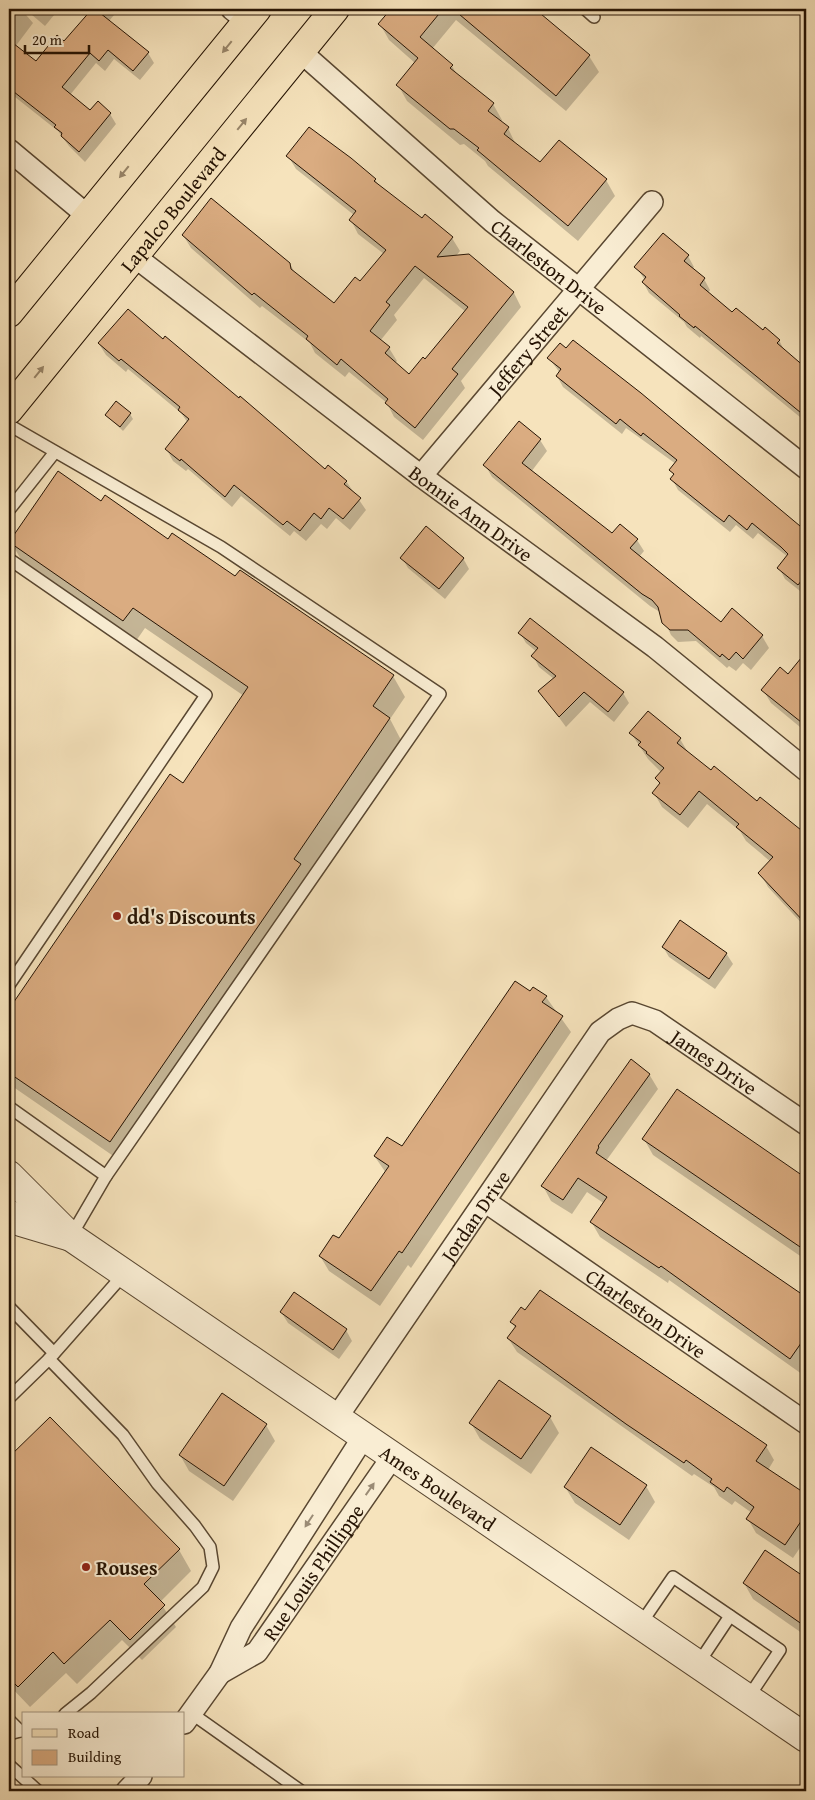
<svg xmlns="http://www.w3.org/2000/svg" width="815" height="1800" font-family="'Gentium Book Plus',serif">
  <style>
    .shadow { fill: #0003; fill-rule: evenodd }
    .building { fill: #daac81; stroke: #251303; fill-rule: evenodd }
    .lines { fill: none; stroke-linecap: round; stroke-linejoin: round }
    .service-casing { stroke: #594731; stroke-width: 14 }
    .minor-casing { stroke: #594731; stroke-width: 24 }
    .tertiary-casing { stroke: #594731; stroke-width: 30 }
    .primary-casing { stroke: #251303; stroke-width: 30 }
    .service { stroke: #f9edd3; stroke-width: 11 }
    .minor { stroke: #f9edd3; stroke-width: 21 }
    .tertiary { stroke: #f9edd3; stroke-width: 28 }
    .primary { stroke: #f6e3bc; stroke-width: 28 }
    .oneway { fill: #988569 }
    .oneway2 { fill: #9a8b75 }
    .poi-dot { fill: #8f2418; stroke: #f9edd3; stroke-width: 2 }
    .labels { text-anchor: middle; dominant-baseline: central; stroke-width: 4; stroke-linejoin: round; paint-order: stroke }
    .street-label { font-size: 20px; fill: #251303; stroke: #f9edd3 }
    .poi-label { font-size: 20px; font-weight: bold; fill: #251303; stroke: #f9edd3; text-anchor: start }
  </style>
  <rect width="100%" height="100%" fill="#f6e3bc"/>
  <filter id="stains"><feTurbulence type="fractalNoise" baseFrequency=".004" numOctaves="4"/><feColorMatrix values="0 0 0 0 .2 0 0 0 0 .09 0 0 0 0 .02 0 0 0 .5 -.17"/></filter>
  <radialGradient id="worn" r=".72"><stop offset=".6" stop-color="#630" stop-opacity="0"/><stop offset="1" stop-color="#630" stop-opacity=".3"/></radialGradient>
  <!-- shadow -->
  <g class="shadow">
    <polygon points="9,9 21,9 33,23 15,47 36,63 64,43 91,12 88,9 119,9 109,21 148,53 154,63 140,80 114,59 105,71 96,63 70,95 90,112 110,114 116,124 85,162 69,146 58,131 15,97 12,101 9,99"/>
    <polygon points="25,9 59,9 45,26"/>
    <polygon points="392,9 533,9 589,56 599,72 566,111 456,20 432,49 452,66 458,76 493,104 502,120 501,122 508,128 516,145 540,164 606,180 615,196 578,241 488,166 485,161 464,144 460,145 407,101 398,85 415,63 389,40 380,24"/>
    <path d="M288 156 375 179 378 185 422 220 452 238 460 251 456 256 468 255 514 293 521 307 461 381 465 388 423 440 394 417 387 403 349 372 345 377 315 353 310 343 262 306 260 308 191 248 183 235 290 264 295 273 335 305 361 283 384 254 358 234 351 220 354 215 296 169ZM424 278 466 312 426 361 409 376 395 363 397 361 389 348 380 341 397 320 394 315Z"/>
    <polygon points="663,235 688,256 694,267 692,269 704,279 710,290 708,293 732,313 779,340 785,352 806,370 806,422 701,336 700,338 687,327 684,322 649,293 643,282 645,280 636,267"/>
    <polygon points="99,344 346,481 366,510 350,530 336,518 327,529 321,524 306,541 294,531 290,536 241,496 232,507 188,469 186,471 173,461 167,450 188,423 181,413 128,369 126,372 106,355"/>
    <polygon points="549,358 640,394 806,533 805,595 785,579 779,568 788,557 758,533 753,539 736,525 730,532 678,490 672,479 674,476 671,470 676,464 626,428 622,434 563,387 557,376 560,373"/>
    <polygon points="130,414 133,419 123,431 107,415"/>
    <polygon points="540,440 547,451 531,472 612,535 637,540 644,551 639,557 721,623 762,636 769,648 751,670 743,663 736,671 729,666 727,668 696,641 678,642 671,635 660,612 650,606 492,477 485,465"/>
    <polygon points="101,502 236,578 393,676 405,697 390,719 401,740 307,877 122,1162 9,1084 9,1011 170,776 183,785 244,696 145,628 136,641 23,563 11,542"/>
    <polygon points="402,558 463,558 469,569 445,599 408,568"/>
    <polygon points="520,633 623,693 629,703 614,722 590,702 566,727 540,692 554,679 539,667 533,656 537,652 526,643"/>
    <polygon points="798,663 806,670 806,732 771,703 763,690 788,675"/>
    <polygon points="631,733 680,739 689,754 711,772 757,803 760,799 806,836 806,928 768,887 760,873 771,862 746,841 740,831 707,804 688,828 662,807 654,793 660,785 656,778 661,772 648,759"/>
    <polygon points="663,947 726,953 733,964 715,989 669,957"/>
    <polygon points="530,993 546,997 571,1032 411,1268 408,1265 380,1306 329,1271 320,1256 339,1240 386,1173 375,1157 402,1148"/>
    <polygon points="649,1074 658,1089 606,1161 806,1298 806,1377 669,1280 668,1283 600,1237 592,1223 605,1204 587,1192 572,1214 551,1201 543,1186"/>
    <polygon points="677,1091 806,1179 806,1260 653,1155 644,1139"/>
    <polygon points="281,1312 346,1330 352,1341 339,1359 288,1323"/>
    <polygon points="512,1322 766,1446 774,1460 768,1470 806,1496 806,1539 793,1558 756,1533 748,1519 752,1513 735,1501 732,1505 719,1496 714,1487 694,1474 692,1476 517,1352 508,1338 515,1328"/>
    <polygon points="550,1417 559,1433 531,1474 480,1439 471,1423"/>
    <polygon points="50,1418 179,1550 191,1571 160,1602 176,1627 142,1660 122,1640 77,1684 66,1673 30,1707 9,1685 9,1459"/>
    <polygon points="266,1425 275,1441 233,1501 189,1471 180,1455"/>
    <polygon points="646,1486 655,1502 629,1540 575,1503 565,1487"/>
    <polygon points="766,1551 806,1579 806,1636 753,1599 744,1583"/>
  </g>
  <!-- building -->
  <g class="building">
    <polygon points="92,9 95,9 149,52 133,71 108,50 99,61 90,53 62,87 90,110 98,101 111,113 79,152 61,136 62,133 54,127 56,125 9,88 9,40 36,61 57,35 64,41"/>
    <polygon points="391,9 443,9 420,37 453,65 450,68 494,103 488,111 509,127 504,134 540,162 559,140 607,179 568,226 477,150 479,148 454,129 450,129 396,85 418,58 378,24"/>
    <polygon points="453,9 535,9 590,55 556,96"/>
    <path d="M309 127 351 158 376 179 374 181 422 218 425 214 453 237 437 257 469 254 514 292 452 369 458 374 415 428 385 403 388 399 341 359 337 365 306 339 308 336 254 293 252 295 182 235 211 198 290 263 291 269 334 303 355 277 360 281 386 250 349 220 356 211 286 156ZM415 266 468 307 425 359 423 357 409 374 385 353 390 347 370 331 390 305 386 302Z"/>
    <polygon points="663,233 689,255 684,261 705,278 700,285 732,312 736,308 763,330 765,327 780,340 777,343 806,368 806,417 695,326 694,328 679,316 680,315 642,282 646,277 634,267"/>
    <polygon points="128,309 163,339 165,336 239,398 240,396 325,469 328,465 347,481 344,484 361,498 343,519 329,508 321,519 314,513 300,531 287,521 283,525 234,485 225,497 181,459 180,461 165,449 189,419 178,410 180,407 121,359 119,361 98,343"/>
    <polygon points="573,340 641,393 806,531 806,575 798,585 777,568 788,554 781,547 752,523 747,530 729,515 724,522 716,516 670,479 674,474 669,470 677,460 643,433 641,436 620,419 616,424 556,376 561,369 547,358 560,343 566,348"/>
    <polygon points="116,401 131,413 120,427 105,415"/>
    <polygon points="519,421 541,439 522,463 612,533 620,524 638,539 630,548 721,622 732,608 763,635 743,659 736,652 729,660 722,654 720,657 688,630 670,630 662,623 658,607 652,600 642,594 483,465"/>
    <polygon points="58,471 101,501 105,495 168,539 172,533 235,576 240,570 394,675 373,706 390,718 294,859 301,864 110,1142 9,1073 9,1009 170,774 183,783 248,687 133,608 123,621 9,542"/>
    <polygon points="426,526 464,558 439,589 400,558"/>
    <polygon points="530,618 624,692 608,712 584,692 559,717 538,691 556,676 531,656 538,648 518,633"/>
    <polygon points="806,652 806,726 761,690 780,667 788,674"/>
    <polygon points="648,711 681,738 677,743 711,770 714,766 757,801 760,797 806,834 806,924 758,873 773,857 736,827 739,824 699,791 680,815 652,793 660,783 655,778 664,768 646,753 647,752 638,745 641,742 629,733"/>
    <polygon points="680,920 727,953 709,979 662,947"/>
    <polygon points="515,981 530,991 533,987 547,996 542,1002 563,1016 402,1253 399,1251 371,1291 319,1256 333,1235 339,1238 389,1166 374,1156 387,1137 402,1146"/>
    <polygon points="631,1059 650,1074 598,1146 599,1147 596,1153 806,1297 806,1336 790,1359 661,1266 659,1268 590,1222 607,1197 578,1178 563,1200 541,1186"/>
    <polygon points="677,1089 806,1178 806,1251 642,1139"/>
    <polygon points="540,1290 767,1445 756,1461 806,1494 806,1514 785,1545 746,1519 754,1507 727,1487 724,1492 710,1482 712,1479 686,1460 684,1463 626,1424 507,1338 516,1326 510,1322 521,1307 525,1310"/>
    <polygon points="294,1292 347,1329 333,1350 280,1312"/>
    <polygon points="499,1380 551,1416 521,1459 469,1423"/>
    <polygon points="222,1393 267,1424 224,1486 179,1455"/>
    <polygon points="50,1417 180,1549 144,1584 165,1605 130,1640 110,1620 64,1664 53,1652 18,1687 9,1678 9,1457"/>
    <polygon points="591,1447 647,1485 620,1525 564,1487"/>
    <polygon points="765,1550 806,1578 806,1627 743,1583"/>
  </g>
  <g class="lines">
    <defs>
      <g id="service">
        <polyline points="585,9 594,17"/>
        <polyline points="9,425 221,547 440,694 106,1176"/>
        <polyline points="9,510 55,452"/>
        <polyline points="9,559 206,695 9,985"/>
        <polyline points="9,1107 106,1176 71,1236"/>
        <polyline points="9,1307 54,1353"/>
        <polyline points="9,1398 49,1359"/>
        <polyline points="640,1625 673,1577 780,1650 748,1698"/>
        <polyline points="698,1664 730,1616"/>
        <polyline points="191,1713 301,1791"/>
        <polyline points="65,1714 91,1693 203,1587 213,1567 210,1547 195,1526 157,1483 123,1435 49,1359 124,1274"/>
        <polyline points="9,1720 20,1731"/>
        <polyline points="9,1734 24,1730"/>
        <polyline points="9,1765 38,1791"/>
      </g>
      <g id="minor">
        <polyline points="232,9 247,21"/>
        <path id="s1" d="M301 52 492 221 806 468"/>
        <polyline points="9,150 88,216"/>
        <path id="s2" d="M134 256 421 476 655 647 806 770"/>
        <path id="s3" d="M421 476 652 202"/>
        <path id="s4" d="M486 1202 806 1423"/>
        <path id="s5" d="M337 1417 600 1032 618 1019 632 1013 655 1021 806 1124"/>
        <path id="s6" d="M220 1673 257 1652 393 1456"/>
        <polyline points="184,1723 220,1673 241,1628 364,1436"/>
        <polyline points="127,1791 141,1776"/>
      </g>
      <g id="tertiary">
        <path id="s7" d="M9 1175 71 1237 806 1738"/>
        <polyline points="9,1214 21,1222 68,1236"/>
      </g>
      <g id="primary">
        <polyline points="9,313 257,9"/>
        <path id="s8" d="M9 410 335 9"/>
      </g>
    </defs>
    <!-- service casing -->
    <use href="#service" class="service-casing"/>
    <!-- minor casing -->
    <use href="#minor" class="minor-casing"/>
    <!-- tertiary casing -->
    <use href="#tertiary" class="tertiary-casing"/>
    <!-- primary casing -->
    <use href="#primary" class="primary-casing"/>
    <!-- service -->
    <use href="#service" class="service"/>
    <!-- minor -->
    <use href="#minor" class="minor"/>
    <!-- tertiary -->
    <use href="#tertiary" class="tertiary"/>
    <!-- primary -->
    <use href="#primary" class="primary"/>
  </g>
  <!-- one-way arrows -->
  <defs><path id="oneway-solid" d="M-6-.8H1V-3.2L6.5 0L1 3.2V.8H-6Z" transform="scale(1.25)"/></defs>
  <g class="oneway">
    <use href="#oneway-solid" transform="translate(227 47) rotate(129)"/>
    <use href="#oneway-solid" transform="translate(242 124) rotate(-51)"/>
    <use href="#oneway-solid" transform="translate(124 172) rotate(129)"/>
    <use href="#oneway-solid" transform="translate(39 372) rotate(-51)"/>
  </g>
  <g class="oneway2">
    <use href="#oneway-solid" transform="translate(370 1489) rotate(-55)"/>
    <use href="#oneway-solid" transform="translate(309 1521) rotate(123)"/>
  </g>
  <!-- markers -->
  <g class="poi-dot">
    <circle cx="117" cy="916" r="5"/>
    <circle cx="86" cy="1567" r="5"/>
  </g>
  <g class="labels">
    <!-- street labels -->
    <g class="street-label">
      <text stroke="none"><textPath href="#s8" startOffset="259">Lapalco Boulevard</textPath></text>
      <text stroke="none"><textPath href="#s1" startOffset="328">Charleston Drive</textPath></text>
      <text stroke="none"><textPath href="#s3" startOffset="165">Jeffery Street</textPath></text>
      <text stroke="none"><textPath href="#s2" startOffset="424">Bonnie Ann Drive</textPath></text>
      <text stroke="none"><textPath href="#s5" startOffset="600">James Drive</textPath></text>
      <text stroke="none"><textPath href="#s5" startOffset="244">Jordan Drive</textPath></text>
      <text stroke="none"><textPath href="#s4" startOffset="195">Charleston Drive</textPath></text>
      <text stroke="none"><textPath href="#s7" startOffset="532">Ames Boulevard</textPath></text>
      <text stroke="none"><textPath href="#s6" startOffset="140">Rue Louis Phillippe</textPath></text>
    </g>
    <!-- poi labels -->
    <g class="poi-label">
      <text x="127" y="916">dd's Discounts</text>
      <text x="96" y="1567">Rouses</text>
    </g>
  </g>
  <!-- margin -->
  <rect width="815" height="1800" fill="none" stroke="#f6e3bc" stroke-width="30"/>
  <rect x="10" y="10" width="795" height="1780" fill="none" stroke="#251303" stroke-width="2.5"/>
  <rect x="15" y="15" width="785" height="1770" fill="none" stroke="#251303"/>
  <!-- legend -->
  <rect x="22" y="1712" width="162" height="65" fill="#f9edd3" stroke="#a49680"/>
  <rect x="32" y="1729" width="25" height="8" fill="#f6e3bc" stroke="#a49680"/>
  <text x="68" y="1738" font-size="15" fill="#251303">Road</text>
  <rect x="32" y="1750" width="25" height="15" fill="#daac81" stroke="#a49680"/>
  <text x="68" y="1762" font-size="15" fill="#251303">Building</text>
  <!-- scale -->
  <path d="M25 45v8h64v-8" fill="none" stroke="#251303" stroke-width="2.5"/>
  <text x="32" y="45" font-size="15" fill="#251303" stroke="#f9edd3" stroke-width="4" paint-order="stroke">20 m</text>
  <rect width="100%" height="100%" filter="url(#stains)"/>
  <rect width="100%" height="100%" fill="url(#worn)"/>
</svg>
